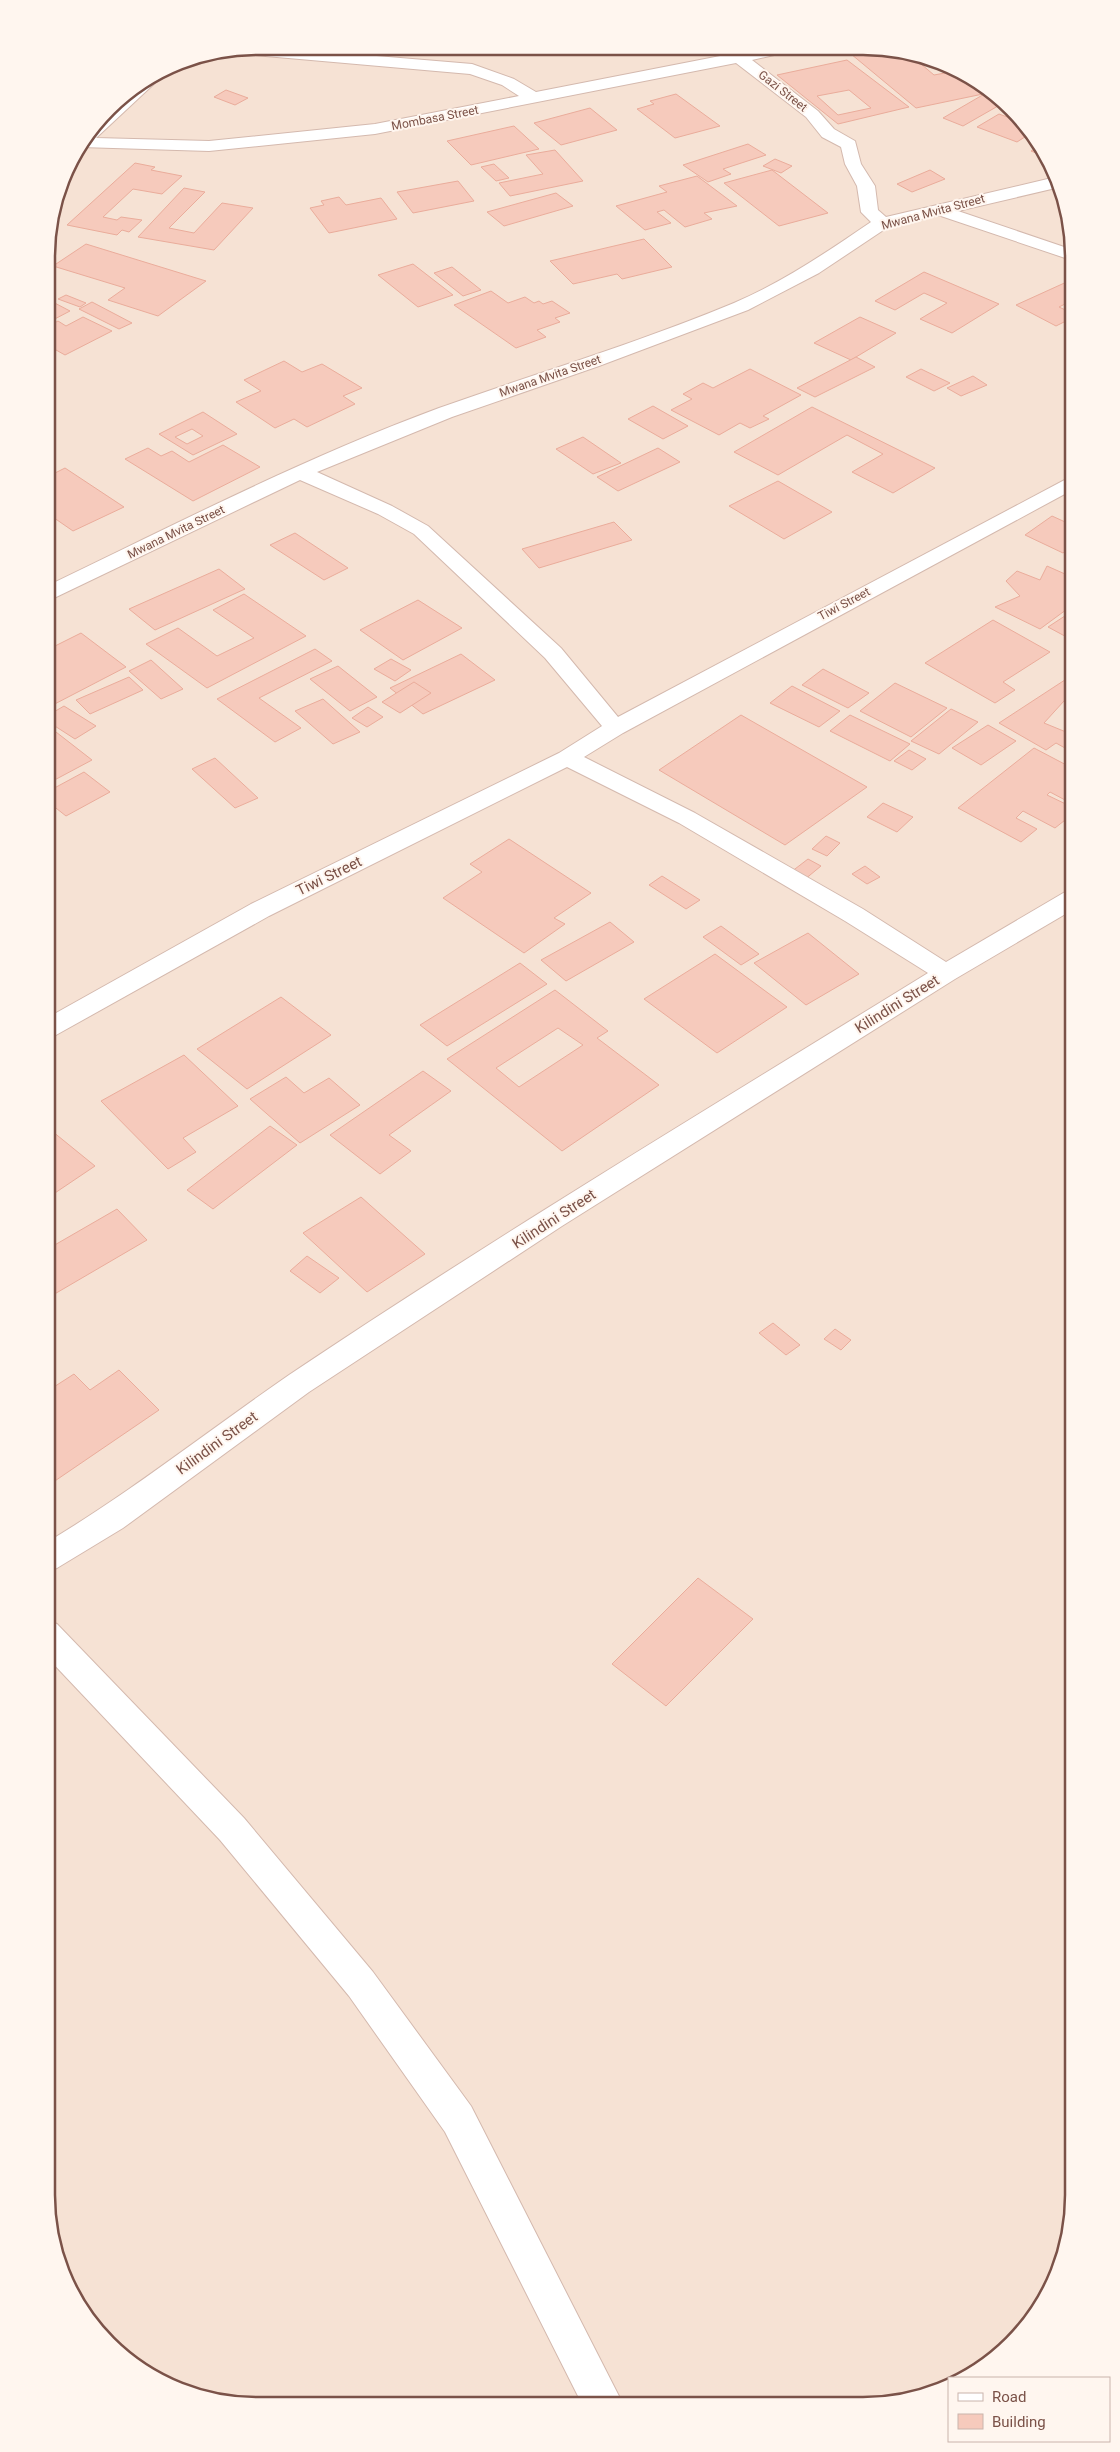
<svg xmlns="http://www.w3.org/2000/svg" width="1120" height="2452" font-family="Roboto,sans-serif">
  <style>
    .residential { fill: #f6e2d4 }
    .building { fill: #f6cabc; stroke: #eaac9b; fill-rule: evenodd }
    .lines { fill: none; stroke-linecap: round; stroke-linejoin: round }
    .street-casing { stroke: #d4b9ae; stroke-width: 2 }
    .street { fill: #fff; fill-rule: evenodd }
    .labels { text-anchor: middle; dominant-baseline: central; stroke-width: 4; stroke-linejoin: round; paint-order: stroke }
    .far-street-label { font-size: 12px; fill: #7b5248; stroke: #fff6ef }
    .street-label { font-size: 15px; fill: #7b5248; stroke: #fff6ef }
    .rim { fill: none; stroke: #7b5248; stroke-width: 2.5 }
  </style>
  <rect width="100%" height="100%" fill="#fef1e7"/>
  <!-- residential -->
  <polygon class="residential" points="257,46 904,50 956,68 1002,99 1045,151 1066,202 1074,257 1073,2209 1058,2275 1030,2324 980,2370 962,2378 949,2378 949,2384 918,2398 863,2406 216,2402 164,2384 118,2353 82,2312 54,2250 46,2195 47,243 68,164 118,99 177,62"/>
  <!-- building -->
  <g class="building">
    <path d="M873 50H904L948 65 983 94 916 108 851 54ZM932 62 945 73 934 75 921 64Z"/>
    <path d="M847 60 909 107 838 124 777 75ZM849 90 871 108 838 115 817 96Z"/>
    <polygon points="226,90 248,98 235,105 214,97"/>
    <polygon points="986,93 1005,102 963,126 943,118"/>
    <polygon points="676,94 720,126 675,138 637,109 654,104 650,101"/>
    <polygon points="590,108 617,130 561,145 534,123"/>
    <polygon points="999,114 1021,122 1031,133 1017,142 977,127"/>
    <polygon points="514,126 539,149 471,165 447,141"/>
    <polygon points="748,144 766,155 723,169 731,174 708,182 683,165"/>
    <polygon points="1041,146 1045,151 1048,158 1031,151"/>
    <polygon points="555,150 583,181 510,196 499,183 543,174 526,155"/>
    <polygon points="775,159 792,166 781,173 763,166"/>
    <polygon points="135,163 155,167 151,170 182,176 162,194 133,189 103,217 117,220 121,217 142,220 129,232 122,230 117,235 67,225"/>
    <polygon points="494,164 509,178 496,181 481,167"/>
    <polygon points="772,170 828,213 779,226 724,183"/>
    <polygon points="930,170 945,179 912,192 897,184"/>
    <polygon points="697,176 737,206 704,213 712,219 685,227 664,210 657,212 671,223 645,230 616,206 667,192 659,186"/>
    <polygon points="458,181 474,201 413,213 397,192"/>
    <polygon points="184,188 205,192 169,228 194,233 222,203 253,208 214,250 138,237"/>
    <polygon points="556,193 573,206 504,226 487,212"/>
    <polygon points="339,197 346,205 381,198 397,219 329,233 310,208 324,205 321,201"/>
    <polygon points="644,239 672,267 622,279 617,274 573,284 550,261"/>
    <polygon points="86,244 206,281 158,316 108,300 125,288 53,266"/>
    <polygon points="413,264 453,295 418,307 378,275"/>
    <polygon points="452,267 481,290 463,296 434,273"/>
    <polygon points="924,272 999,304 952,333 920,319 947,303 924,293 895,310 875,301"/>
    <polygon points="1071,280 1074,281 1074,304 1069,302 1059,307 1074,314 1074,317 1056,326 1016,305"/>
    <polygon points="491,291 508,303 525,297 534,303 539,301 543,304 552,301 570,313 555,318 560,322 537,330 546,337 516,348 454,305"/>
    <polygon points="66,295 86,303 80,307 58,299"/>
    <polygon points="47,299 70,311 47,323"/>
    <polygon points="92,302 132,323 119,329 79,309"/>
    <polygon points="83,317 112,331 65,355 47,345 47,327 58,321 66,326"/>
    <polygon points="860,317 896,333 851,360 814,343"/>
    <polygon points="856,357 875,367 815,397 797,388"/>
    <polygon points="284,361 302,372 322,364 362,388 343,396 355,404 307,427 294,419 275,428 236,402 261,391 244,380"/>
    <polygon points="750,369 801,395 763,416 769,419 750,428 740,423 719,435 671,410 692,399 683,394 703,383 713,388"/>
    <polygon points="921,369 950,383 934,391 906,377"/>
    <polygon points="973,376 987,385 961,396 947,388"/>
    <polygon points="653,406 688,426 663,439 628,419"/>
    <polygon points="812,407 935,468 893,493 852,472 883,454 847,435 778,475 734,452"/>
    <path d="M203 412 237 434 193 455 159 434ZM192 429 203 436 187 444 175 437Z"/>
    <polygon points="583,437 621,463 593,474 556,449"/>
    <polygon points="223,445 260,467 193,501 125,459 148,448 161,456 172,451 189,462"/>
    <polygon points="658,448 680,462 618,491 597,477"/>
    <polygon points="65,468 124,507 73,531 47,513 47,477"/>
    <polygon points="778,481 832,512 784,539 729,506"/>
    <polygon points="1052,516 1074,526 1074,545 1063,553 1025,535"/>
    <polygon points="614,522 632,540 539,568 522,549"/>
    <polygon points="1074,530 1074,541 1064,536"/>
    <polygon points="295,533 348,568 324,580 270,545"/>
    <polygon points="1047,566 1074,578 1074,604 1040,629 995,607 1020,596 1006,581 1017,571 1040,580"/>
    <polygon points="219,569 245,589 155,630 129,609"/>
    <polygon points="244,594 306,636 207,688 146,644 178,628 217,656 254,638 213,610"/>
    <polygon points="418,600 462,628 403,660 360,630"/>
    <polygon points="1074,610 1074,641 1048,627"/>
    <polygon points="993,620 1050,652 1003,682 1015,690 995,703 925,663"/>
    <polygon points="81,633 126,667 47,708 47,650"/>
    <polygon points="315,649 332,661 259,698 301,728 275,742 217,699"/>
    <polygon points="461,654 495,680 423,714 390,688"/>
    <polygon points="391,659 411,670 395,681 374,669"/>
    <polygon points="151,660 183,689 161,699 129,671"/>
    <polygon points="338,666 377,697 350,711 310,679"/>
    <polygon points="823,669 869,693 848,708 802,685"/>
    <polygon points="1074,674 1074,690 1044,723 1066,732 1074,723 1074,753 1056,743 1046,750 999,723"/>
    <polygon points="129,677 143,690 90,714 76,700"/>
    <polygon points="414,682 431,693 400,713 382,702"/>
    <polygon points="895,683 947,708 911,737 860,711"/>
    <polygon points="792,686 840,711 819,727 770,703"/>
    <polygon points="323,699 360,732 333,744 295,711"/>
    <polygon points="64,706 96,726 75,739 47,721 47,716"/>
    <polygon points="368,707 383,717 367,727 352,718"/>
    <polygon points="951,709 978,722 939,754 911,741"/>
    <polygon points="741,715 867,787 785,845 659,770"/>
    <polygon points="850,715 910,744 890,761 830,731"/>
    <polygon points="47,725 92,760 47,784"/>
    <polygon points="988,725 1016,741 981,765 952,748"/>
    <polygon points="1034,748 1074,769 1074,795 1067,801 1050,792 1047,795 1074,808 1074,813 1055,828 1023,811 1016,818 1037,829 1021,842 958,808"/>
    <polygon points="909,750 926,759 912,770 894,761"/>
    <polygon points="215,758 258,798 235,808 192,769"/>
    <polygon points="84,772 110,792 66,816 47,801 47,792"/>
    <polygon points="883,803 913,817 897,832 867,817"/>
    <polygon points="826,836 840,843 827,856 812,849"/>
    <polygon points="509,839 591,893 554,918 565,924 524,953 443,898 482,872 470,864"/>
    <polygon points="808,859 821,866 804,880 791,872"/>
    <polygon points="865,866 880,877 867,884 852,874"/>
    <polygon points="662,876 700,900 686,909 649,885"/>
    <polygon points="610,922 634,942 566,981 541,960"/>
    <polygon points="721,926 759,954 741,965 703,937"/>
    <polygon points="808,933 859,974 806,1005 754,963"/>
    <polygon points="715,954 787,1007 717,1053 644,999"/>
    <polygon points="520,963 547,984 447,1046 420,1025"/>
    <path d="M555 990 608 1031 597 1038 659 1085 562 1151 447 1059ZM558 1028 583 1045 519 1087 496 1068Z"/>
    <polygon points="281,997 331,1035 247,1089 197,1049"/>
    <polygon points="184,1055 238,1106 183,1138 196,1152 168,1169 101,1101"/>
    <polygon points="423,1071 451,1091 389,1135 411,1151 380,1174 330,1135"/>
    <polygon points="286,1077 304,1093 329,1078 360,1105 300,1143 250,1099"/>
    <polygon points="270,1126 297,1145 213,1209 187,1190"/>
    <polygon points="47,1127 95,1166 46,1199"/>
    <polygon points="361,1197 425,1254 367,1292 303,1233"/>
    <polygon points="117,1209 147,1240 46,1299 46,1250"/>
    <polygon points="307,1256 339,1278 320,1293 290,1271"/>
    <polygon points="773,1323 800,1345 786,1355 759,1333"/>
    <polygon points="835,1329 851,1340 841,1350 824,1339"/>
    <polygon points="119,1370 159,1410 46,1487 46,1392 74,1374 90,1390"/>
    <polygon points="698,1578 753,1619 666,1706 612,1664"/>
  </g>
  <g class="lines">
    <defs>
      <g id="street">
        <path d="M257 46 472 64 514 79 536 92 756 49 790 50 788 52 752 60 818 111 834 129 855 141 861 164 875 186 878 210 886 217 1056 177 1060 187 958 211 1073 250 1074 261 938 215 888 227 819 273 748 310 599 366 452 417 317 472 392 506 428 526 561 648 618 717 1074 475V489L623 733 584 757 695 813 863 909 946 962 1065 892 1074 890V909L955 979 562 1226 309 1392 123 1528 57 1568 46 1572V1543C131 1492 208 1431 289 1375 498 1235 714 1105 928 973L845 921 679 823 567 767 269 916 56 1035 47 1038V1018L251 904 559 753 602 726 545 658 414 534 378 514 300 480 54 598 47 600V586C176 524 304 458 439 408 537 373 638 343 734 303 783 282 827 252 871 222L861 212 857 186 845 164 841 147 822 137 806 117 736 63 375 134 209 151 81 147 114 104 157 75 159 78 157 81 96 138 209 141 375 124 519 96 502 85 470 74 243 54 236 50Z"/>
        <polygon points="46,1620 57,1624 244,1818 373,1972 471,2106 623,2404 582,2404 445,2132 349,1996 220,1840 46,1656"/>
      </g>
    </defs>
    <!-- street casing -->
    <use href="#street" class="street-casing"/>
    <!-- street -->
    <use href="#street" class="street"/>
  </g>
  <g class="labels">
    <!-- far-street labels -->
    <g class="far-street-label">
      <text transform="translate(783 91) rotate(38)">Gazi Street</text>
      <text transform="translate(435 118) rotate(-11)">Mombasa Street</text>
      <text transform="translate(933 212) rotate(-15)">Mwana Mvita Street</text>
      <text transform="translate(550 376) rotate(-19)">Mwana Mvita Street</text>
      <text transform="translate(176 532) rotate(-26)">Mwana Mvita Street</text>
      <text transform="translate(844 604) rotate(-28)">Tiwi Street</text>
    </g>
    <!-- street labels -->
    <g class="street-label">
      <text transform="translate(329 876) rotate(-26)">Tiwi Street</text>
      <text transform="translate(897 1004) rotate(-32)">Kilindini Street</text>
      <text transform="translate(554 1219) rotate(-33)">Kilindini Street</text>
      <text transform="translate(217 1443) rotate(-36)">Kilindini Street</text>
    </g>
  </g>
  <!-- crop -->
  <path d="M0 0H1120V2452H0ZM257 55H863A202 202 0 0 1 1065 257V2195A202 202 0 0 1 863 2397H257A202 202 0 0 1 55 2195V257A202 202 0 0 1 257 55Z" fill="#fff6ef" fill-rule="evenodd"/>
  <path class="rim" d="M257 55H863A202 202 0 0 1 1065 257V2195A202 202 0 0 1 863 2397H257A202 202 0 0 1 55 2195V257A202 202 0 0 1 257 55Z"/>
  <!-- legend -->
  <rect x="948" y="2377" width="162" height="65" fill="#fff6ef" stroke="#cab4ac"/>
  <rect x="958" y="2393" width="25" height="8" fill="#ffffff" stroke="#cab4ac"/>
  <text x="992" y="2402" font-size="15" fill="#7b5248">Road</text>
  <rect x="958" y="2414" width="25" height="15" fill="#f6cabc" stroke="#cab4ac"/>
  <text x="992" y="2427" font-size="15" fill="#7b5248">Building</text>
</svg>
